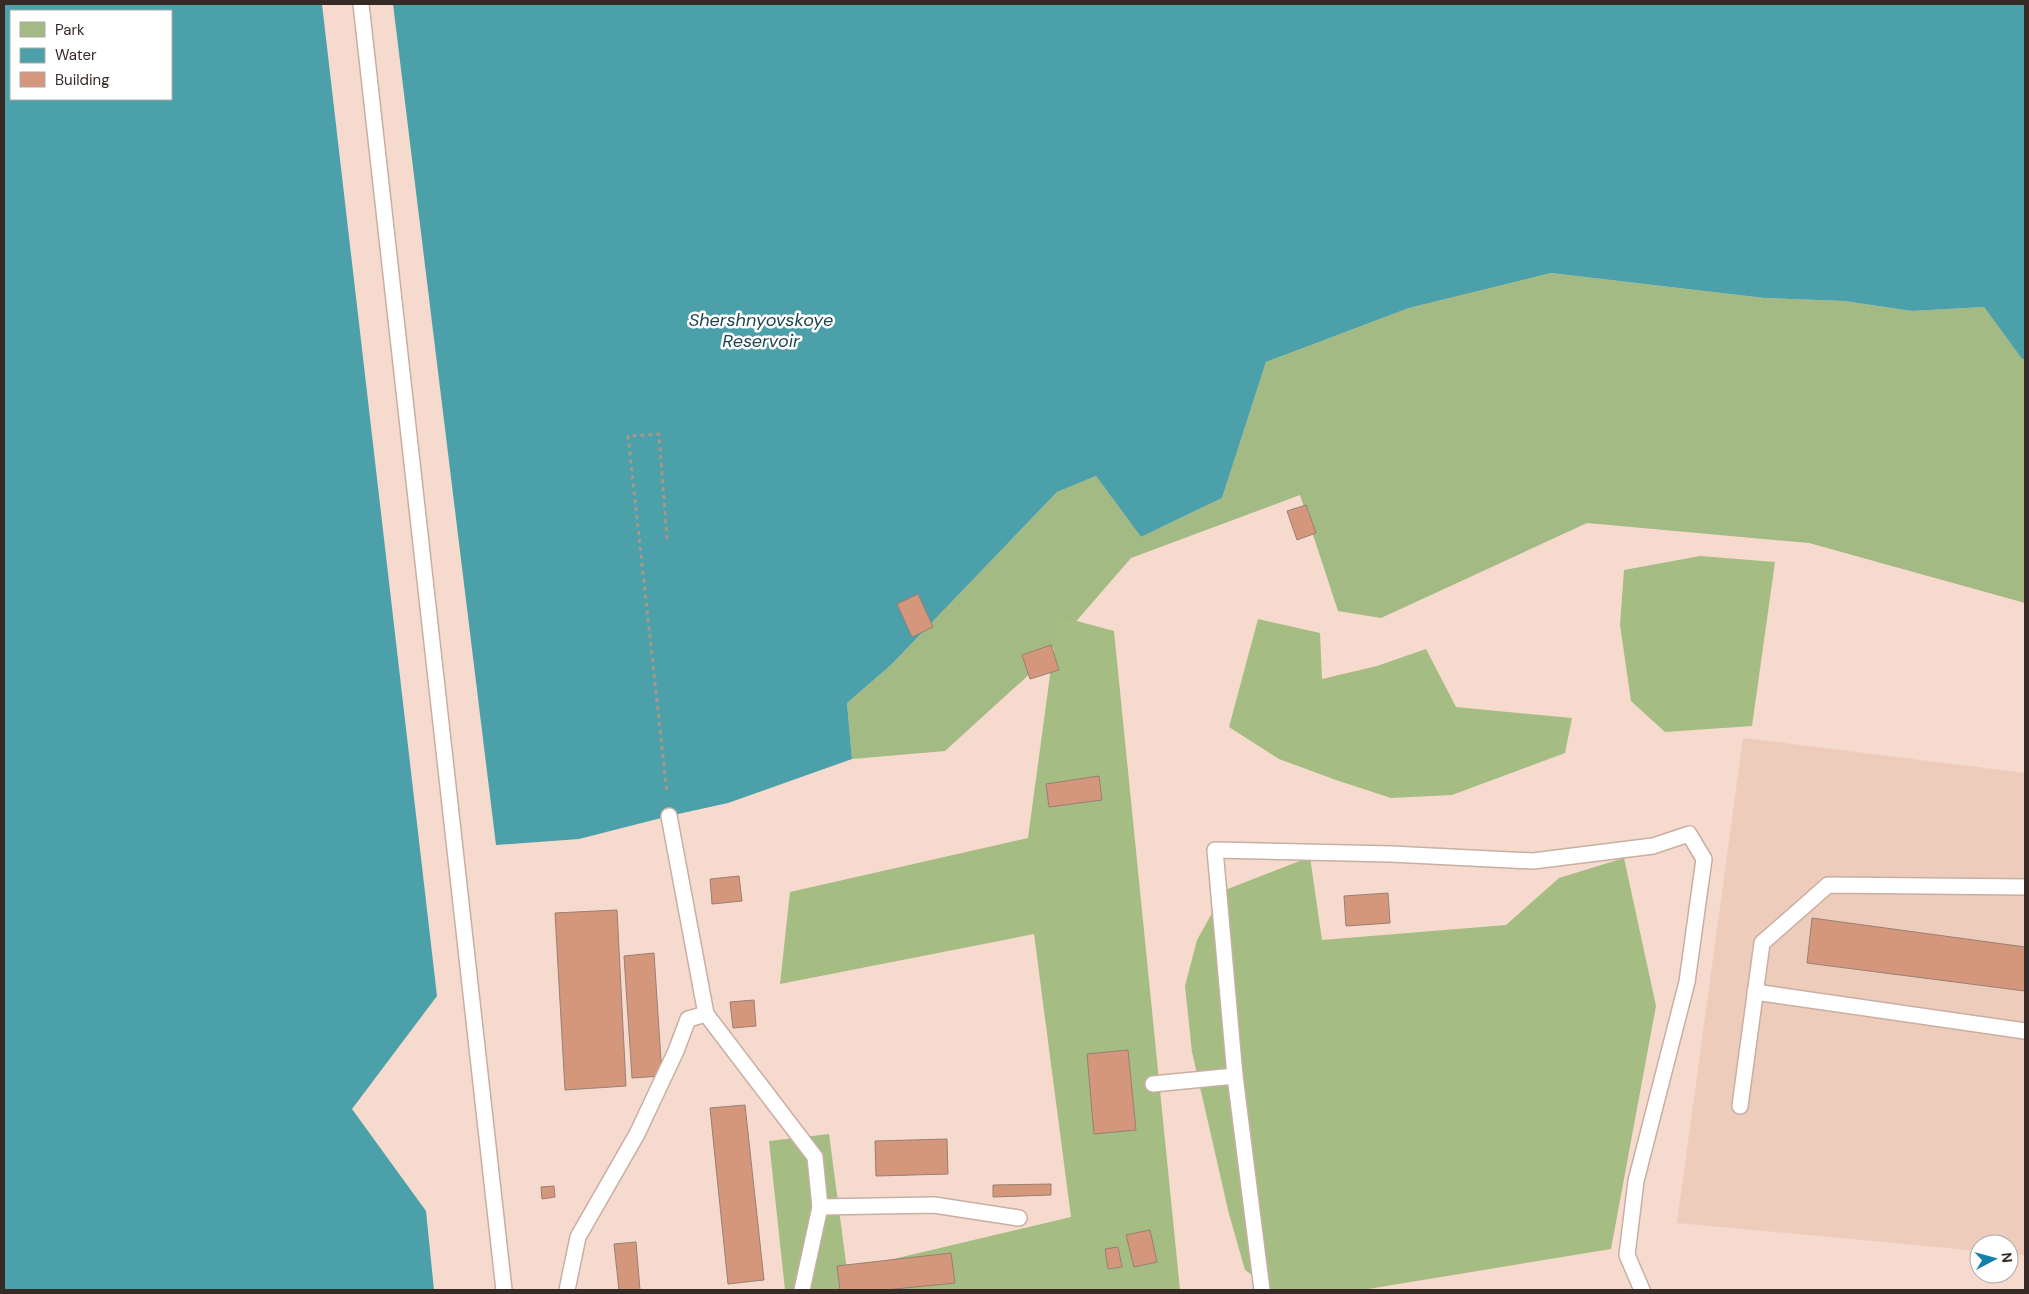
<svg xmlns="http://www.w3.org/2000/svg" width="2029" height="1294" font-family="'DM Sans',sans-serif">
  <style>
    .built { fill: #eeccbc }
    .green { fill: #a4ba84 }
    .forest { fill: #a5bc82 }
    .water { fill: #4ba0a9; fill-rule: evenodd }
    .building { fill: #d4977c; stroke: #997f74 }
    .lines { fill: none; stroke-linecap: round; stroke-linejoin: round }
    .service-casing { stroke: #c9aea2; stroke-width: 18 }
    .path { stroke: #aa958c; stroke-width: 3; stroke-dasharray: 4 4; stroke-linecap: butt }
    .service { stroke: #fff; stroke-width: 15 }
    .labels { text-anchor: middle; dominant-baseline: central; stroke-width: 5; stroke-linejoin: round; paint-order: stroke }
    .water-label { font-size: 18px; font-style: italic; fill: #1f464b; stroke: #fff }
  </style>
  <rect width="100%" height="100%" fill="#f6dace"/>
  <!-- built -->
  <polygon class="built" points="1743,738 2025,773 2025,1255 2009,1254 2009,1244 1979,1244 1979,1251 1677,1223"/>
  <!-- green -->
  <polygon class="green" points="1551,273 1764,298 1844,301 1912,311 1984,307 2022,359 2025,359 2025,603 1809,543 1587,523 1381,618 1338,611 1300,495 1131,558 1034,670 945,751 852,759 847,703 891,665 1057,492 1096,476 1141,537 1222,498 1266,362 1409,308"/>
  <!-- forest -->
  <g class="forest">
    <polygon points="1700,556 1775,562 1752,726 1665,732 1631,701 1620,625 1624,570"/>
    <polygon points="1058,616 1114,631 1180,1290 785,1290 769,1141 829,1134 847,1270 1071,1217 1034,934 780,984 790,892 1028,838"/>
    <polygon points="1258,619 1320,633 1322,679 1377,666 1426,649 1456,707 1572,718 1565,753 1452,795 1391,798 1336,780 1279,759 1229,727"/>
    <polygon points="1310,857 1322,940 1506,925 1559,878 1624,858 1656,1006 1611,1249 1362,1290 1273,1290 1245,1270 1229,1214 1192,1052 1185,986 1197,940 1225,890"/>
  </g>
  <!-- water -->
  <g class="water">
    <path d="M4 4H322L437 996 352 1109 426 1211 434 1290H4ZM11 11H171V99H11Z"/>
    <polygon points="393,4 2025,4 2025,359 2022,359 1984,307 1912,311 1844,301 1764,298 1551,273 1409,308 1266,362 1222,498 1141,537 1096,476 1057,492 891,665 847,703 852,759 728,803 669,816 579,839 496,845"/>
  </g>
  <!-- building -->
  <g class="building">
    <polygon points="1306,505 1316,533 1297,540 1287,511"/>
    <polygon points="918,594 933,627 912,637 897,604"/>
    <polygon points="1051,645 1059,670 1030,679 1022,655"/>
    <polygon points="1099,776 1102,800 1049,807 1046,784"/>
    <polygon points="739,876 742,901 712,904 710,879"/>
    <polygon points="1388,893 1390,923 1346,926 1344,896"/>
    <polygon points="617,910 626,1086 565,1090 555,913"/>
    <polygon points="1812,918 2025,947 2025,991 1807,963"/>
    <polygon points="654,953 662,1076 632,1078 624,956"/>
    <polygon points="754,1000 756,1026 733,1028 730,1002"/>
    <polygon points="1128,1050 1136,1130 1094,1134 1087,1054"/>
    <polygon points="745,1105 764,1280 728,1284 710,1108"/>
    <polygon points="947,1139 948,1174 876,1176 875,1141"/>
    <polygon points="1051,1184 1051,1195 993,1197 993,1185"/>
    <polygon points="554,1186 555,1197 542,1199 541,1187"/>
    <polygon points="1150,1230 1157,1262 1134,1267 1126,1235"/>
    <polygon points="636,1242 640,1290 619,1290 614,1244"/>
    <polygon points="1118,1247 1122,1267 1108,1269 1105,1249"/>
    <polygon points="951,1253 955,1283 885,1290 840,1290 837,1266"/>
  </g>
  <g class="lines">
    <defs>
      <g id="service">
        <polyline points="361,4 504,1290"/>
        <polyline points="669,816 706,1014 815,1157 820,1207 802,1290"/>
        <polyline points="1755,992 2025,1031"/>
        <polyline points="1153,1084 1235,1076"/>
        <polyline points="1740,1106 1762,943 1828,885 2025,887"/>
        <polyline points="820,1207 934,1205 1019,1218"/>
        <polyline points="567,1290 578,1237 637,1134 676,1051 688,1019 706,1014"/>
        <polyline points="1262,1290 1235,1076 1215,850 1391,854 1533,861 1653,846 1689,834 1704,859 1687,982 1636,1181 1627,1255 1642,1290"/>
      </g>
    </defs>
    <!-- service casing -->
    <use href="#service" class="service-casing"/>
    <!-- path -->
    <polyline class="path" points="667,539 659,434 628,436 667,793"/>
    <!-- service -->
    <use href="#service" class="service"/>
  </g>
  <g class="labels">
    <!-- water labels -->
    <g class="water-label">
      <text x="761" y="320">Shershnyovskoye<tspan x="761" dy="21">Reservoir</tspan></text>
    </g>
  </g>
  <!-- border -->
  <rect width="2029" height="1294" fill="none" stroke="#352a26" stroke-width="10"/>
  <!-- legend -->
  <rect x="10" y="10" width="162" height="90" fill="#ffffff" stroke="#aeaaa8"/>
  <rect x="20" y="22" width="25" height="15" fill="#a4ba84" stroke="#aeaaa8"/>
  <text x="55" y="35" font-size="15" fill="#352a26">Park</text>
  <rect x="20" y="48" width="25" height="15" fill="#4ba0a9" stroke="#aeaaa8"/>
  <text x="55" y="60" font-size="15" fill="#352a26">Water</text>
  <rect x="20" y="72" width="25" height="15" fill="#d4977c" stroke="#aeaaa8"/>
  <text x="55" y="85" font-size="15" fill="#352a26">Building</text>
  <!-- north arrow -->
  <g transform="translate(1994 1259) rotate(84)"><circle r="24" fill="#ffffff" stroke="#aeaaa8"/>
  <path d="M0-4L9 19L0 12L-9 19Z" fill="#1481a9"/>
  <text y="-8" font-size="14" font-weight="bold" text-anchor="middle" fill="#352a26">N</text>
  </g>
</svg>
